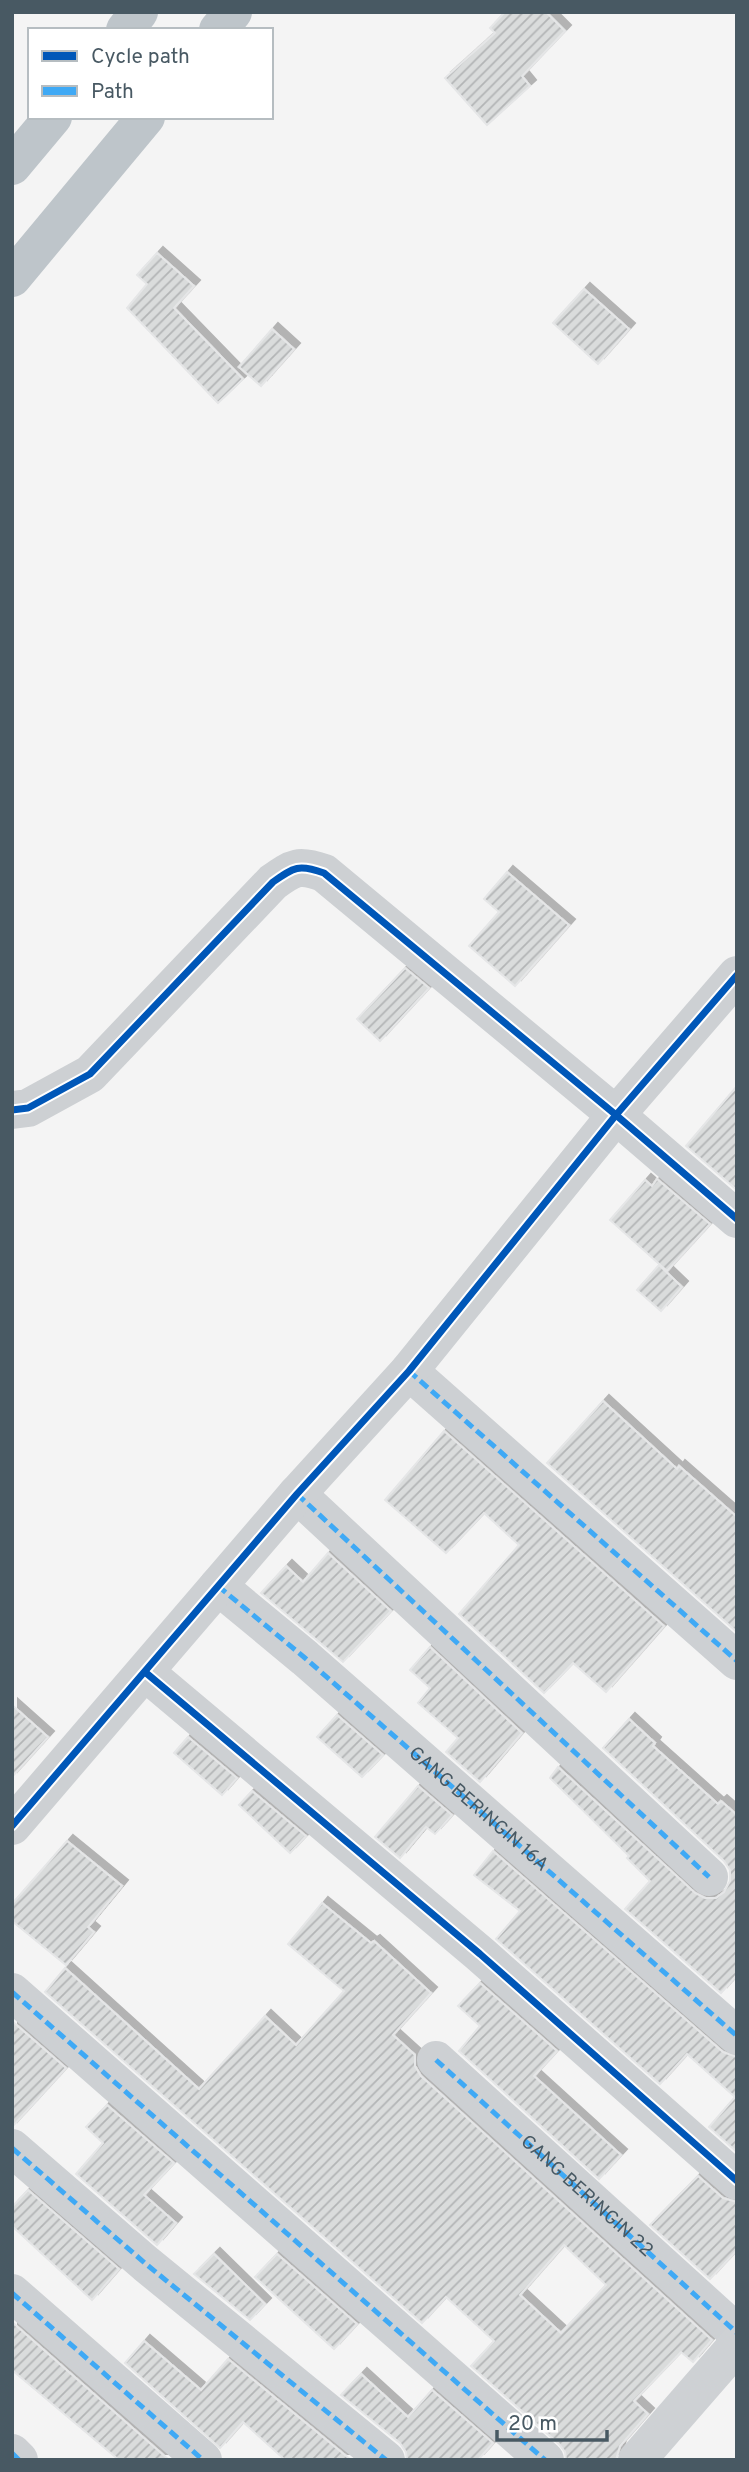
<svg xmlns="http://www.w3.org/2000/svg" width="749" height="2472" font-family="Overpass,sans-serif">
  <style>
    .building { fill: url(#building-hatch); stroke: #e5e6e7; stroke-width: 2; fill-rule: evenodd; filter: url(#shadow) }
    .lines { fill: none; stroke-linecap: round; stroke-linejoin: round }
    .street { stroke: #cdd0d3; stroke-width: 38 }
    .secondary { stroke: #ced1d4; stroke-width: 38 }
    .highway { stroke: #bec5ca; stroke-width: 38 }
    .quiet { stroke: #3fa9f5; stroke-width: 5; stroke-dasharray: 10 5; stroke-linecap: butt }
    .cycleway-casing { stroke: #fff; stroke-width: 11 }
    .cycleway { stroke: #0057b8; stroke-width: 7 }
    .labels { text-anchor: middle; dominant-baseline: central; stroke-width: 7; stroke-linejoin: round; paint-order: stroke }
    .street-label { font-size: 19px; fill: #485963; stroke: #fff }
  </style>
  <defs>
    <pattern id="building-hatch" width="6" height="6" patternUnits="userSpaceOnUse" patternTransform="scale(1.75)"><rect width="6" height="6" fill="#dadcdc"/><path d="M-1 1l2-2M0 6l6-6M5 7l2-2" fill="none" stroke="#b3b5b6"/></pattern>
    <filter id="shadow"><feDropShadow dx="6" dy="-6" stdDeviation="0" flood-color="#0004"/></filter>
  </defs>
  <rect width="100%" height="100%" fill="#f4f4f4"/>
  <!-- building -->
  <g class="building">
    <polygon points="505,12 546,12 565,31 522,76 530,86 487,125 445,78 495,33 490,28"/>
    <polygon points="157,253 194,286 174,308 243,379 218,403 127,308 147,284 137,275"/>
    <polygon points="584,289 629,329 598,364 553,323"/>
    <polygon points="272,329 294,349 261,386 239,367"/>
    <polygon points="507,872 569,925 515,986 469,946 499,912 484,899"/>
    <polygon points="405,968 429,988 380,1041 357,1019"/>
    <polygon points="737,1086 737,1190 686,1146"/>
    <polygon points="657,1179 710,1224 667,1271 610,1220 645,1180 652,1186"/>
    <polygon points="659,1265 682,1287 661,1311 637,1290"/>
    <polygon points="603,1401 677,1469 679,1466 737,1517 737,1632 547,1463"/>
    <polygon points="444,1431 664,1626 606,1692 573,1663 544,1693 459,1614 519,1545 484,1513 446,1553 385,1500"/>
    <polygon points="328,1553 391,1611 343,1662 261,1593 286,1566 303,1582"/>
    <polygon points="430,1647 522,1733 480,1782 446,1752 458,1738 418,1703 430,1688 410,1670"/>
    <polygon points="12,1705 48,1737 12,1777"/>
    <polygon points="337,1715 383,1755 362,1777 317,1737"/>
    <polygon points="629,1719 655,1743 653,1746 718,1804 721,1801 737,1815 737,1975 721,1993 625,1909 650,1881 627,1858 629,1856 550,1778 558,1767 695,1893 705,1898 716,1898 724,1892 730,1881 730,1870 724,1861 603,1748"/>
    <polygon points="188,1737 237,1778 222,1795 174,1753"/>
    <polygon points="418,1786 452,1815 435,1834 426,1827 400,1858 375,1837"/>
    <polygon points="252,1791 306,1836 290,1853 239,1805"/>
    <polygon points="67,1841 122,1886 88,1927 94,1932 66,1965 12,1921 12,1904"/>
    <polygon points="493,1851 723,2052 737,2057 737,2152 709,2127 735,2097 687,2054 660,2084 496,1939 520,1911 474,1875"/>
    <path d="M322 1903 371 1943 374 1941 431 1993 393 2035 415 2055V2066L421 2076 712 2340 693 2362 681 2352 634 2401 648 2414 620 2446 616 2460H566L565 2452 559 2444 471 2366 494 2341 446 2297 422 2323 45 1992 65 1968 199 2089 265 2016 296 2045 344 1991 288 1944ZM564 2245 606 2285 561 2333 520 2295Z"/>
    <polygon points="480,1983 557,2051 534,2076 621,2155 599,2179 459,2051 480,2026 458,2006"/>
    <polygon points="12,2021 66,2068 12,2127"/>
    <polygon points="107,2105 174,2163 144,2195 176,2223 157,2245 76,2174 103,2143 86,2127"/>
    <polygon points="698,2176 723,2198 737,2202 737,2250 710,2279 650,2225"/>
    <polygon points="28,2190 119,2269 92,2300 12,2226 12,2207"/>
    <polygon points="214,2254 265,2304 250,2320 194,2274"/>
    <polygon points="277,2254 357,2324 334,2349 255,2277"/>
    <polygon points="12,2322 169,2460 119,2460 12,2370"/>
    <polygon points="144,2341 201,2390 228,2359 351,2460 285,2460 243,2422 220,2448 125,2363"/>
    <polygon points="361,2374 408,2417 432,2390 493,2443 478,2460 407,2460 406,2452 400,2443 341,2395"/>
  </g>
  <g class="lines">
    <!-- street -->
    <g class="street">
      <path d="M12 1110 28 1108 90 1074 273 882C294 867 299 864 324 873L616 1115 737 1219"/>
      <polyline points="409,1371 737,1661"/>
      <polyline points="297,1494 709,1877"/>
      <polyline points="218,1586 305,1658 737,2036"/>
      <polyline points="145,1672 480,1954 737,2181"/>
      <polyline points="12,1826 297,1494 409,1371 616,1115 737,975"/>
      <polyline points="12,1992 545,2460"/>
      <path id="s1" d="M436 2060 737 2333"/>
      <polyline points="12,2148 146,2264 386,2460"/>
      <polyline points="12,2293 203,2460"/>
      <polyline points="12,2453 19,2460"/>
    </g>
    <!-- secondary -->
    <polyline class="secondary" points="637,2460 737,2345"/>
    <!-- highway -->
    <g class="highway">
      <polyline points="125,30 139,12"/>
      <polyline points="218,30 233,12"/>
      <polyline points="12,166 53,117"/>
      <polyline points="12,278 146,117"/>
    </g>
    <!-- quiet -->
    <g class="quiet">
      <polyline points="409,1371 737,1661"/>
      <polyline points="297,1494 709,1877"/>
      <path id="s2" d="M218 1586 305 1658 737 2036"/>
      <polyline points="12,1992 545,2460"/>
      <polyline points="436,2060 737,2333"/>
      <polyline points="12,2148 146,2264 386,2460"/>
      <polyline points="12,2293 203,2460"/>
      <polyline points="12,2453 19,2460"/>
    </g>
    <defs>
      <g id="cycleway">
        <path d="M12 1110 28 1108 90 1074 273 882C294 867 299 864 324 873L616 1115 737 1219"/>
        <polyline points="145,1672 480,1954 737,2181"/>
        <polyline points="12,1826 297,1494 409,1371 616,1115 737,975"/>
      </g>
    </defs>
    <!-- cycleway casing -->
    <use href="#cycleway" class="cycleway-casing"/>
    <!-- cycleway -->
    <use href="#cycleway" class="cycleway"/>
  </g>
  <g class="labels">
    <!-- street labels -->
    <g class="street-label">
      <text stroke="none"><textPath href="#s2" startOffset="343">GANG BERINGIN 16A</textPath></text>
      <text stroke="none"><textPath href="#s1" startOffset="203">GANG BERINGIN 22</textPath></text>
    </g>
  </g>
  <!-- border -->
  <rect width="749" height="2472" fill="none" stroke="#485963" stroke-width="28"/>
  <!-- legend -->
  <rect x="28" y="28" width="245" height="91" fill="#ffffff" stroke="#b6bdc1" stroke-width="2"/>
  <rect x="42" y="51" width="35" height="10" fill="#0057b8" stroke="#b6bdc1" stroke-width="2"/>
  <text x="91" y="63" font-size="21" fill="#485963">Cycle path</text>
  <rect x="42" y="86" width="35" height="10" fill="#3fa9f5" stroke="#b6bdc1" stroke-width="2"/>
  <text x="91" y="98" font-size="21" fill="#485963">Path</text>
  <!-- scale -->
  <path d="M497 2430v10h110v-10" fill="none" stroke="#485963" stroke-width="3.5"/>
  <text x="508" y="2430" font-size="21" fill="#485963" stroke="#ffffff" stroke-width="5" paint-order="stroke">20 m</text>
</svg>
